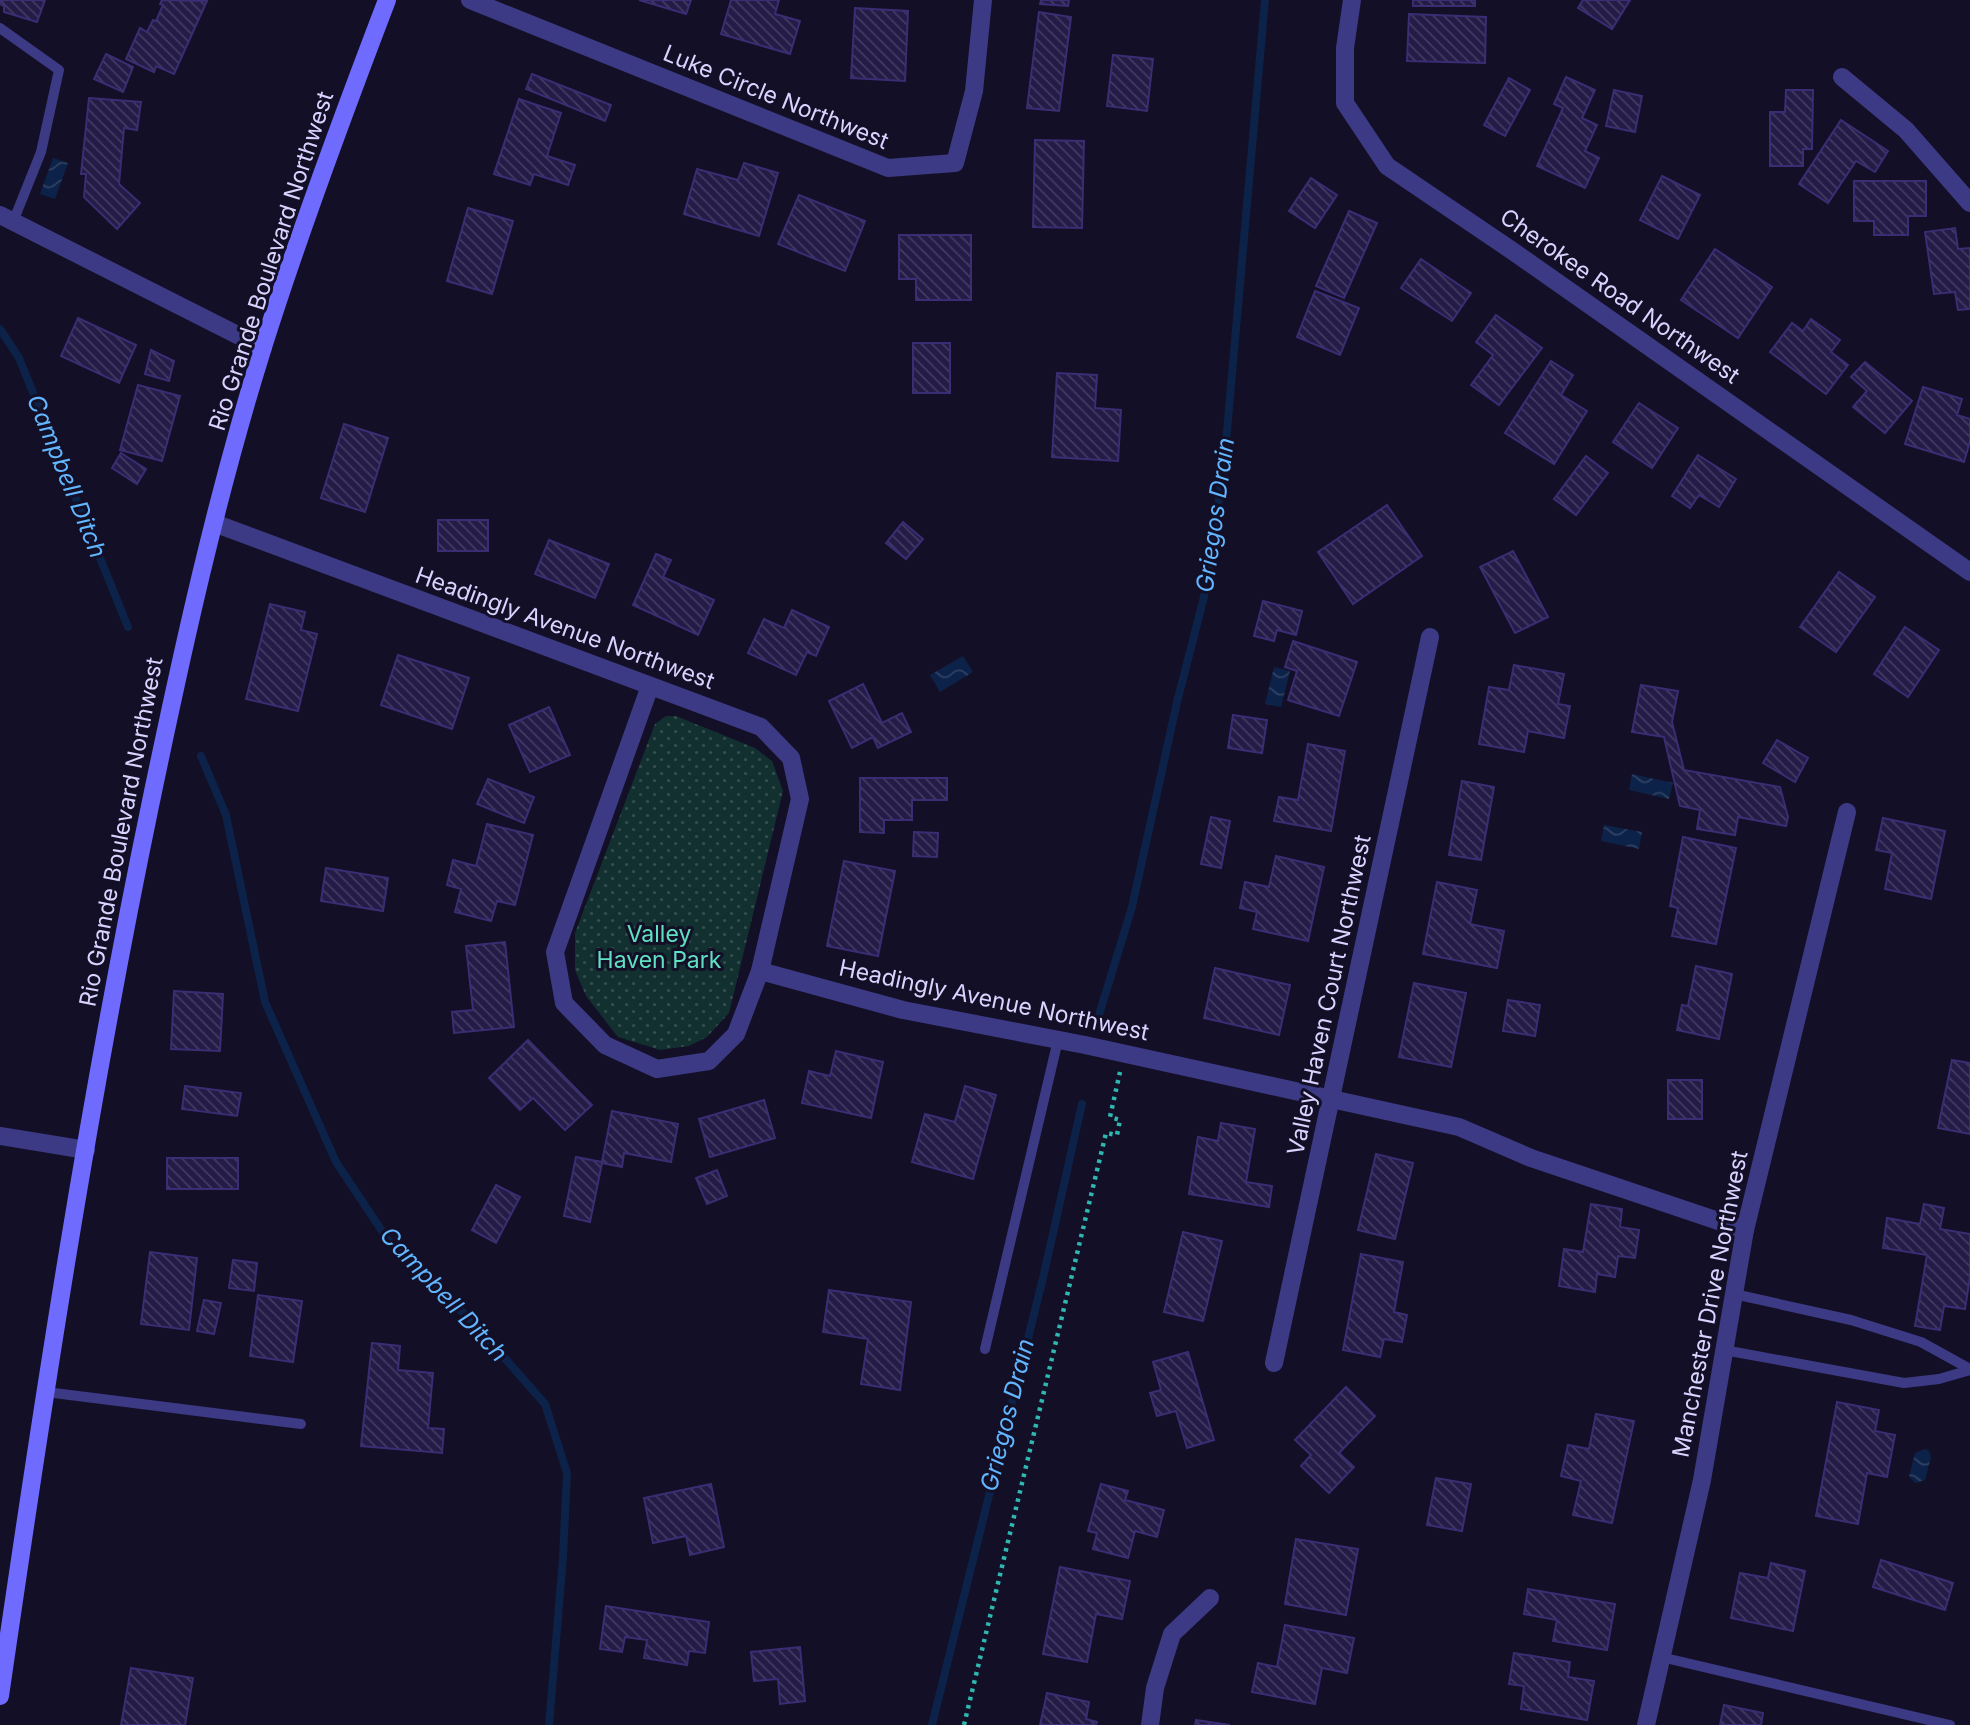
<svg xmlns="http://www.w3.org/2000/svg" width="1970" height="1725" font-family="Inter,sans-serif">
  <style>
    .park { fill: url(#park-dots) }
    .water { fill: url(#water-waves) }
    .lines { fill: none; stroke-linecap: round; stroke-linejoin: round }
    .stream { stroke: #0c2248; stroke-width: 8 }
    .building { fill: url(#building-back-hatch); stroke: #3b2d73; stroke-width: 2 }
    .path { stroke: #2fb8b0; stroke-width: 4.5; stroke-dasharray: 3.5 5; stroke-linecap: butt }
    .lane { stroke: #3d3a85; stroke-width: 10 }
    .street { stroke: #3d3a85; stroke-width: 18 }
    .secondary { stroke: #6f6bff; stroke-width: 18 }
    .labels { text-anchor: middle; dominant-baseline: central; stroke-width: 6; stroke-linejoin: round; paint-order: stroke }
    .street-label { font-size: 23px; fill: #d9d4ff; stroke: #130f26 }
    .park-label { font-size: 23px; fill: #5fe0c0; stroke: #130f26 }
    .water-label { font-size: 24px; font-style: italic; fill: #62b6ff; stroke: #130f26 }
  </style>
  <defs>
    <pattern id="park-dots" width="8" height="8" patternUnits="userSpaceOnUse" patternTransform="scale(1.75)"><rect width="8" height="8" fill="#12302f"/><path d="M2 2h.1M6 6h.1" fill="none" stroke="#344d4e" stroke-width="1.8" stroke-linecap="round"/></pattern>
    <pattern id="water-waves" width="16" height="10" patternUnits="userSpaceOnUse" patternTransform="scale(1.75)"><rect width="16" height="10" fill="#0c2248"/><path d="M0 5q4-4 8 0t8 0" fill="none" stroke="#2f4163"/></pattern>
    <pattern id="building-back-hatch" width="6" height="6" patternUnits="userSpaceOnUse" patternTransform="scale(1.75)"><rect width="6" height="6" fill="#241b47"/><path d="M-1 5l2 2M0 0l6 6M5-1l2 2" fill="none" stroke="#433b63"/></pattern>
  </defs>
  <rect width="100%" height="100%" fill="#130f26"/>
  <!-- park -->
  <polygon class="park" points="666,716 676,716 755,748 772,761 783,791 729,1013 707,1037 689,1046 660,1050 618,1037 586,996 575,970 575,933 655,724"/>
  <!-- water -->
  <g class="water">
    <polygon points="53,158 68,163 55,199 40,194"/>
    <polygon points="963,656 973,672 940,692 930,675"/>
    <polygon points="1274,667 1290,671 1281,707 1265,704"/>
    <polygon points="1632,774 1673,783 1669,799 1629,790"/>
    <polygon points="1604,825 1642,832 1639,849 1601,841"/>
    <polygon points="1925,1449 1929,1451 1931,1457 1925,1480 1915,1483 1909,1476 1915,1453"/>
  </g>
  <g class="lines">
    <!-- stream -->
    <g class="stream">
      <polyline points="0,329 19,358 128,627"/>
      <polyline points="201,756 226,815 265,1002 336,1162 392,1246 473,1322 545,1404 567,1473 563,1557 549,1725"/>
      <polyline points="1098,1018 1132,907 1177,702 1204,597 1224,465 1265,0"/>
      <polyline points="932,1725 1043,1278 1082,1104"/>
    </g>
  </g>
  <!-- building -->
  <g class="building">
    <polygon points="0,0 45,0 37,22 4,12 4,6 0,4"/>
    <polygon points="162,0 207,1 174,74 156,66 154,72 126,59 140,28 147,32 153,20 156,21 163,5 160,4"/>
    <polygon points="639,0 691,0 686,14"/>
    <polygon points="731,0 779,0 775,14 800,21 790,54 721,34"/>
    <polygon points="1041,0 1069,0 1068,6 1040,4"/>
    <rect x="1413" y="0" width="62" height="6"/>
    <polygon points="1583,0 1630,0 1612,29 1578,8"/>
    <polygon points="855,8 908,11 905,81 851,78"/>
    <polygon points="1039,12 1071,17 1059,111 1027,108"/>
    <polygon points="1409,14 1486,17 1485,63 1407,61"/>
    <polygon points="106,54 133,67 123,92 94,79"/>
    <polygon points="1113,55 1153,59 1147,111 1107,106"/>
    <polygon points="532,74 611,105 605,121 526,89"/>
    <polygon points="1566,77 1595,90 1582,118 1597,125 1585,151 1599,158 1585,188 1537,166 1563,108 1554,104"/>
    <polygon points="1509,78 1530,90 1505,136 1484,125"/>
    <polygon points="1614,90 1642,96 1635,132 1606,126"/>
    <polygon points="1786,90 1813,90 1812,149 1803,149 1803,166 1770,166 1770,112 1785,112"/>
    <polygon points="89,98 141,102 137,130 124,128 119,184 140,203 117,229 84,197 86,174 81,174"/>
    <polygon points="519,99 561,113 547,156 575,165 568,185 534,174 530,185 494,174"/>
    <polygon points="1841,120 1888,151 1875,172 1856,161 1828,203 1799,184"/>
    <polygon points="1035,140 1084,141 1082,228 1033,227"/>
    <polygon points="744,163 778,173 759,236 684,214 697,169 738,180"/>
    <polygon points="1662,176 1700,195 1678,239 1640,220"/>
    <polygon points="1311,178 1337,195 1315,228 1289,211"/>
    <polygon points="1854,181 1926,181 1926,216 1908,216 1908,235 1874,235 1874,221 1854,221"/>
    <polygon points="799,195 865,221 845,271 778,244"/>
    <polygon points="468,208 513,221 492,294 447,281"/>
    <polygon points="1349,211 1377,223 1344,298 1316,286"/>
    <polygon points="1955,228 1958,249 1970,248 1970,309 1958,310 1955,292 1934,294 1925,232"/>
    <polygon points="899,235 971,235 971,300 916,300 916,279 899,279"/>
    <polygon points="1715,249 1772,287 1738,338 1681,300"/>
    <polygon points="1421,259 1471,293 1452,321 1401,288"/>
    <polygon points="1315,291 1359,308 1340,355 1297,337"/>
    <polygon points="1496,315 1542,348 1499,405 1471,385 1493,355 1476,342"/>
    <polygon points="78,318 136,345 119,383 61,356"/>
    <polygon points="1811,319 1840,340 1831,352 1848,365 1826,394 1770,352 1792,323 1803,331"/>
    <rect x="913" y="343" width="37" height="50"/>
    <polygon points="151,350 174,361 169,381 145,374"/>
    <polygon points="1551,361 1573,375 1561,395 1587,411 1554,464 1505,433"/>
    <polygon points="1865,362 1912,401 1885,433 1853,407 1867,391 1851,377"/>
    <polygon points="1057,373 1097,375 1095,408 1121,410 1118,461 1052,457"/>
    <polygon points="138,385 180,396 162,461 120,450"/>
    <polygon points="1923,387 1962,399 1957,415 1970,419 1970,441 1964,462 1905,444"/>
    <polygon points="1639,403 1678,428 1652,468 1613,442"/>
    <polygon points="344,424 388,438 365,512 321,498"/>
    <polygon points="121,453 146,469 137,484 112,468"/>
    <polygon points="1698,455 1736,479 1719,507 1699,495 1690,508 1672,496"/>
    <polygon points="1586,456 1608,473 1576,515 1554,499"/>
    <polygon points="1387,505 1422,556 1353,604 1318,552"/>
    <rect x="438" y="520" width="50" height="31"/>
    <polygon points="903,522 923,539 906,559 886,543"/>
    <polygon points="549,540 609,564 595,598 535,574"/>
    <polygon points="1513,551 1548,617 1515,633 1480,567"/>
    <polygon points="656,554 671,560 663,577 714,600 698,635 633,605"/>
    <polygon points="1839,572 1875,597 1836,652 1800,627"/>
    <polygon points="1263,601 1302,611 1296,635 1277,630 1274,641 1254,636"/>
    <polygon points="270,604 305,612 301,630 317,634 298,711 246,699"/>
    <polygon points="792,610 829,627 816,656 807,652 796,675 748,653 764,619 784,628"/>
    <polygon points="1905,627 1939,650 1908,697 1874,674"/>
    <polygon points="1293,641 1357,662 1339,716 1288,700 1297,671 1285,667"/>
    <polygon points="398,655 469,678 452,729 381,705"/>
    <polygon points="1514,665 1564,674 1558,704 1570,706 1564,738 1528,731 1524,752 1479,744 1489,687 1509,690"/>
    <polygon points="863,684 882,723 902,713 911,732 878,748 873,737 852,748 829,701"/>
    <polygon points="1641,685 1678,691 1672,722 1684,770 1780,787 1788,817 1786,826 1738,817 1735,835 1697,829 1700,810 1680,806 1664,737 1632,732"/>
    <polygon points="549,707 570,755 530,772 509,725"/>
    <polygon points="1233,715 1267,720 1262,753 1228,748"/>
    <polygon points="1777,740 1808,758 1795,782 1763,763"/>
    <polygon points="1308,744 1345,751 1331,831 1274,821 1279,797 1298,800"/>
    <polygon points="860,778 947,778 947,800 912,800 912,820 884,820 884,833 860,832"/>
    <polygon points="488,779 534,797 524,823 477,804"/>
    <polygon points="1462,781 1494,787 1481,860 1449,855"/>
    <polygon points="1211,817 1230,821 1221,868 1201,864"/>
    <polygon points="1883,818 1945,831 1931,899 1885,889 1892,853 1876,850"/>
    <polygon points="487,824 533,835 515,905 497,901 491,921 455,912 461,889 447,885 453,860 476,866"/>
    <polygon points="914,832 938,833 937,857 913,856"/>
    <polygon points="1683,837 1736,848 1716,944 1672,936 1678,908 1670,906"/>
    <polygon points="1276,856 1324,867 1308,941 1253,929 1257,912 1240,908 1245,882 1269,887"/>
    <polygon points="844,861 895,871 878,956 827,946"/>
    <polygon points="326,868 388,878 383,911 321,901"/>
    <polygon points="1437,882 1477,890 1470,924 1504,931 1497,968 1423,954"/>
    <polygon points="505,942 514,1027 454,1033 452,1012 473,1010 466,946"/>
    <polygon points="1696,966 1732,974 1719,1039 1677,1030 1682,1005 1688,1006"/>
    <polygon points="1215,968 1290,985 1279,1035 1204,1018"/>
    <polygon points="1414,983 1466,993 1451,1067 1399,1057"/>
    <polygon points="174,991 223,994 220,1051 171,1049"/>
    <polygon points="1508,1000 1540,1005 1535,1036 1503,1031"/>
    <polygon points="528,1040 592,1105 565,1130 533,1098 520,1110 489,1078"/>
    <polygon points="836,1051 883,1062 871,1118 802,1103 809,1071 830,1076"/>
    <polygon points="1952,1060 1970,1063 1970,1134 1938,1128"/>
    <rect x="1668" y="1080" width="34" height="39"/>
    <polygon points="185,1086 241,1093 237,1116 182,1109"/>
    <polygon points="965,1086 996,1095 973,1179 912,1162 925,1114 955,1122"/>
    <polygon points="764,1100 775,1138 710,1157 699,1119"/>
    <polygon points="612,1111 678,1124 671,1162 624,1153 622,1167 602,1163 590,1222 564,1216 576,1157 602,1162"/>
    <polygon points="1221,1123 1255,1129 1246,1182 1272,1186 1269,1207 1189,1194 1198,1137 1218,1141"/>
    <polygon points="1376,1154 1413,1163 1395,1239 1358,1230"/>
    <rect x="167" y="1158" width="71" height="31"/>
    <polygon points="717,1170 727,1196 707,1204 696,1178"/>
    <polygon points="496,1185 520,1197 496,1243 472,1230"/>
    <polygon points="1591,1204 1622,1209 1620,1227 1639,1230 1635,1258 1618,1256 1615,1277 1597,1274 1595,1292 1559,1286 1564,1249 1583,1252"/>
    <polygon points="1924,1204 1944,1208 1940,1229 1970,1234 1970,1277 1965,1309 1944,1306 1940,1330 1915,1326 1927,1255 1883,1248 1887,1218 1920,1224"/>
    <polygon points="1183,1232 1222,1241 1203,1321 1164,1312"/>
    <polygon points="150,1252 197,1258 189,1330 141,1324"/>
    <polygon points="1361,1254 1403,1262 1394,1312 1407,1315 1402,1342 1384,1339 1380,1357 1343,1350"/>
    <polygon points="233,1260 257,1263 254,1291 229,1288"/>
    <polygon points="829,1290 911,1302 900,1390 861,1384 868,1339 823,1332"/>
    <polygon points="258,1295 302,1301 293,1362 250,1356"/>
    <polygon points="204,1300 221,1303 214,1334 197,1331"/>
    <polygon points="372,1343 400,1346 398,1370 433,1373 428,1428 444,1429 442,1453 361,1446"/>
    <polygon points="1188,1352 1214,1440 1187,1448 1176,1411 1157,1416 1150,1393 1161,1390 1153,1362"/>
    <polygon points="1346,1387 1375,1416 1339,1453 1354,1467 1329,1493 1301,1466 1311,1455 1295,1440"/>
    <polygon points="1837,1402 1879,1410 1875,1431 1895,1435 1887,1477 1867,1473 1858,1524 1816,1516"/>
    <polygon points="1596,1414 1634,1421 1612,1523 1573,1515 1581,1481 1561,1476 1568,1445 1589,1449"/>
    <polygon points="1436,1478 1471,1484 1462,1531 1427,1525"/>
    <polygon points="711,1484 724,1547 690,1555 686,1536 653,1543 644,1498"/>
    <polygon points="1101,1484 1128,1491 1125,1500 1164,1510 1157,1537 1135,1531 1128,1558 1093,1549 1097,1533 1088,1531"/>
    <polygon points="1296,1539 1358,1549 1346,1615 1285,1604"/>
    <polygon points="1881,1560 1953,1583 1945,1610 1873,1587"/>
    <polygon points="1771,1563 1805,1571 1793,1631 1731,1618 1740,1573 1768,1578"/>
    <polygon points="1060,1567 1130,1581 1122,1619 1096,1614 1087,1662 1043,1654"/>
    <polygon points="1528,1589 1615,1604 1607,1650 1553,1641 1557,1620 1524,1614"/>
    <polygon points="606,1606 709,1622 705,1653 689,1651 687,1665 644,1658 647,1640 625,1637 622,1652 600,1649"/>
    <polygon points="1285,1625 1354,1638 1347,1673 1322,1668 1315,1704 1252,1692 1258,1663 1277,1667"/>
    <polygon points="800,1647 805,1701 780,1704 778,1679 754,1681 751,1652"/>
    <polygon points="1514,1653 1570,1662 1568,1677 1594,1681 1587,1720 1521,1709 1524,1686 1509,1684"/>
    <polygon points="131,1668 193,1678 185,1725 121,1725"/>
    <polygon points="1047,1693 1089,1702 1086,1719 1097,1722 1096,1725 1040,1725"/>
    <polygon points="1724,1705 1763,1713 1761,1725 1720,1725"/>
    <polygon points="1196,1720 1230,1725 1195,1725"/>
  </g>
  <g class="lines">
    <!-- path -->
    <polyline class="path" points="964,1725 1106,1133 1117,1135 1120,1120 1110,1117 1120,1072"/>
    <!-- lane -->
    <g class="lane">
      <polyline points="0,28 59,70 41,152 13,222"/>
      <polyline points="1734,1294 1851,1320 1921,1342 1970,1369"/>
      <polyline points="985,1349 1058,1040"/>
      <polyline points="1724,1350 1904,1383 1939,1379 1970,1370"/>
      <polyline points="46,1392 301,1424"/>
      <polyline points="1661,1657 1950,1725"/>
    </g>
    <!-- street -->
    <g class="street">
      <polyline points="470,0 888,168 955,163 974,91 983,0"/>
      <polyline points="1352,0 1345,48 1345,103 1387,166 1514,252 1970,572"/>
      <polyline points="1842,77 1906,130 1970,203"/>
      <polyline points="0,215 263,348"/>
      <polyline points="214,523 761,727 791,758 800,799 760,971 736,1034 709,1061 657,1069 605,1045 564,1003 555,952 650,686"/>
      <polyline points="760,971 903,1010 1085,1045 1459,1127 1531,1158 1745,1230"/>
      <polyline points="0,1136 86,1150"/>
      <polyline points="1274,1363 1430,637"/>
      <polyline points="1150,1725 1155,1688 1172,1634 1210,1598"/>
      <polyline points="1646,1725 1702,1480 1745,1230 1847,812"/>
    </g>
    <!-- secondary -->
    <path class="secondary" d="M0 1696C43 1399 89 1100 150 806 182 652 216 497 263 347 300 230 343 115 387 0"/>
  </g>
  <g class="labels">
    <!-- street labels -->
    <g class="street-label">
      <text transform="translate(776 97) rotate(22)">Luke Circle Northwest</text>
      <text transform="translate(271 261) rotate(-72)">Rio Grande Boulevard Northwest</text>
      <text transform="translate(1620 296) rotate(35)">Cherokee Road Northwest</text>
      <text transform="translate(565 628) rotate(20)">Headingly Avenue Northwest</text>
      <text transform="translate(121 832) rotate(-79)">Rio Grande Boulevard Northwest</text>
      <text transform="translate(1329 995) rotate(-78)">Valley Haven Court Northwest</text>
      <text transform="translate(994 1000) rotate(12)">Headingly Avenue Northwest</text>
      <text transform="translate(1710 1304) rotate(-79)">Manchester Drive Northwest</text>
    </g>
    <!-- park labels -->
    <g class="park-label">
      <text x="659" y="934">Valley<tspan x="659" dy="26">Haven Park</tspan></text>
    </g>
    <!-- water labels -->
    <g class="water-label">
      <text transform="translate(67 476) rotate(68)">Campbell Ditch</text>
      <text transform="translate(1215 515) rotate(-82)">Griegos Drain</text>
      <text transform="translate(444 1294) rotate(47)">Campbell Ditch</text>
      <text transform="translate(1007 1415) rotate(-76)">Griegos Drain</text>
    </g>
  </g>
</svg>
